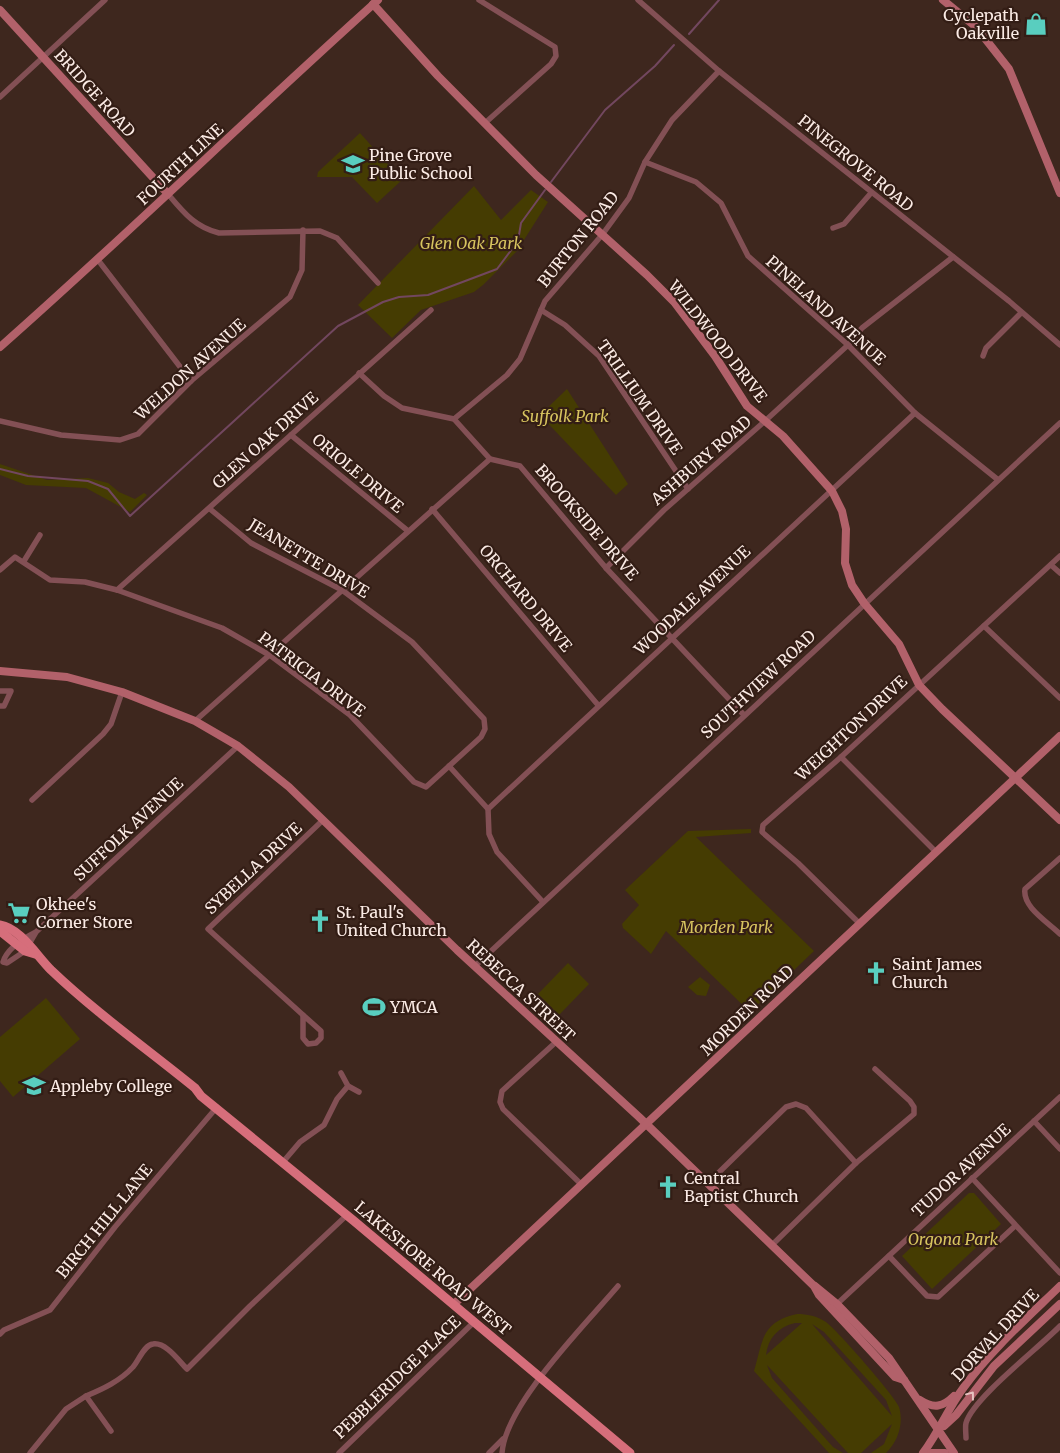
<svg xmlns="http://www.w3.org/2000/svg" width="1060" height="1453" font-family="Merriweather,serif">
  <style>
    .green { fill: #453c02; fill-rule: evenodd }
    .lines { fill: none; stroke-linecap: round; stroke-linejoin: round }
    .stream { stroke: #72475f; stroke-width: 2 }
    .street { stroke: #835055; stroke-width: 5.5 }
    .secondary { stroke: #b2616a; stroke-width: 8 }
    .primary { stroke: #d66e7b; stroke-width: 9 }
    .oneway { stroke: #e5c2c0 }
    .labels { text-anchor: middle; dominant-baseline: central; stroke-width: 4.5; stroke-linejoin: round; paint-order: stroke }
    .poi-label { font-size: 16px; fill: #fbebe5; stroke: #331d15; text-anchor: start }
    .street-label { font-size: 16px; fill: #fbebe5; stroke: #331d15 }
    .park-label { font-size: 16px; font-style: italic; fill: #d7c45f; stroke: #331d15 }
  </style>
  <rect width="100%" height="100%" fill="#3e271e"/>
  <!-- green -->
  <g class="green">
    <polygon points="360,133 402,180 377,203 352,177 317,177 318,172"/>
    <polygon points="474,186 501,220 531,190 548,202 517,251 483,285 474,292 421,310 392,338 358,305"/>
    <polygon points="567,389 628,484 616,495 540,415"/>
    <polygon points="0,464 47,480 88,478 108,483 119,492 135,499 144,493 147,495 130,512 86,488 26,485 0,475"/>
    <polygon points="751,829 751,833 696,837 814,951 750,1012 666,931 651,954 623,928 622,924 639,905 625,890 688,831"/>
    <polygon points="568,963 589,984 559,1015 538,994"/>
    <polygon points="700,977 710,985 706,996 697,995 688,987"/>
    <polygon points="46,998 80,1039 13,1097 0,1081 0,1037"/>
    <polygon points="969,1193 974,1193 1001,1224 932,1289 902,1256"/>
    <path d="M797 1314C807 1314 817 1316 826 1322 837 1330 895 1396 899 1407 904 1424 898 1441 886 1453H871L884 1444 892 1424 861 1453H848L767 1365 772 1378 833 1447 843 1453H829L754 1371C763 1341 761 1322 797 1314ZM795 1323H802L766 1355C768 1338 778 1327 795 1323ZM812 1324 824 1332 886 1400 892 1416Z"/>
  </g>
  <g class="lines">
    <!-- stream -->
    <g class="stream">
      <polyline points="689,34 719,0"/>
      <polyline points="551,182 605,110 655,66 674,45"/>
      <polyline points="0,469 28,476 88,481 108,489 130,516 338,326 383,302 399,297 428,295 497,269 518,241 521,223 545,190"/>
    </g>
    <!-- street -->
    <g class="street">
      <polyline points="479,0 555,47 556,56 551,64 485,123"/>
      <polyline points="638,0 719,71 1009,301 1060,345"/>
      <polyline points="0,97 105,0"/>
      <polyline points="645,162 696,182 721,203 748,256 848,345 915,413 997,479"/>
      <path d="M168 194C184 213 195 227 219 233L320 231 337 238 378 283"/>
      <polyline points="833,228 844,224 871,193"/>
      <polyline points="98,260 191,381"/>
      <polyline points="541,310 565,325 599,356 688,489"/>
      <polyline points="983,356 986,348 1021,313"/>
      <polyline points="359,373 384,396 402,408 454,419 490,459 520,466 606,568 744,715"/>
      <polyline points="454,419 507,375 520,359 545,301 602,235 629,198 645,162 672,120 719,71"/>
      <polyline points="0,421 61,435 120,440 138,434 191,381 290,297 302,270 303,230"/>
      <polyline points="291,435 408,531"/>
      <polyline points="432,509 598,705"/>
      <polyline points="24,561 40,535"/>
      <polyline points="1051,565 1060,573"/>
      <polyline points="606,568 664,510 765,421 848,345 862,328 953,257"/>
      <polyline points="0,570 15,557 50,580 85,582 117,590 222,628 271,656 350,715 414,782 426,787 481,737 485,729 484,719 412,642 342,590 251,543 210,509"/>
      <polyline points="117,590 431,310"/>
      <polyline points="984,626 1060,698"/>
      <polyline points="0,691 11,691 4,706 0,706"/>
      <polyline points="195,721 490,459"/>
      <polyline points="841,757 935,851"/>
      <polyline points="449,766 488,809 489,834 497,852 543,902"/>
      <polyline points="32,800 103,734 111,724 122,692"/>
      <polyline points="488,809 915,413"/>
      <path d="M1060 858 1025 889C1022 907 1048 922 1060 934"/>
      <polyline points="859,923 798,863 762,832 763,825 841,757 1060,556"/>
      <path d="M36 932 25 951 7 963 3 962C7 949 24 938 36 932L238 746"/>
      <polyline points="475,966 1060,423"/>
      <polyline points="303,1015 208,929 322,821"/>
      <polygon points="303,1015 321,1031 321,1038 316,1043 308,1044 303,1038"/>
      <polyline points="556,1042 502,1091 500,1102 503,1109 582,1185"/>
      <polyline points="341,1073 348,1086 359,1092"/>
      <polyline points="1034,1121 1060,1149"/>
      <polyline points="283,1162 300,1142 324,1125 337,1099 348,1086"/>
      <polyline points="972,1178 1060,1273"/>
      <polyline points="707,1184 786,1107 796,1104 806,1108 856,1163"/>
      <polyline points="772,1245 856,1163 914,1114 914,1107 910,1101 875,1069"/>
      <polyline points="889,1256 927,1296 938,1297 1015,1226"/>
      <polyline points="837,1304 1060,1097"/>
      <polyline points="0,1334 4,1330 50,1310 115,1227 217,1107"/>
      <path d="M111 1431 86 1396C103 1389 120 1381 133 1367 139 1360 144 1345 153 1344 166 1342 179 1361 187 1369L250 1306 347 1215"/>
      <path d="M966 1438C966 1434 965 1427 966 1423 973 1398 1040 1347 1060 1326"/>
      <polyline points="30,1453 66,1409 86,1396"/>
      <polyline points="339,1453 474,1322"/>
      <polyline points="489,1453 503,1439"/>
      <path d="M502 1453C505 1405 585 1325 618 1286"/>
    </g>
    <!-- secondary -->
    <g class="secondary">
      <polyline points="943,0 976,27 1009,69 1060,193"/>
      <polyline points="373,4 438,76 536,175 647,275 675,303 715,356 747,406 783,436 832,491 842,511 846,529 845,563 852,585 864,603 899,644 919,685 942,709 1060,820"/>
      <polyline points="0,10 168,194"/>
      <path d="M0 347C128 234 251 114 378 0"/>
      <polyline points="0,671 67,677 122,692 195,721 238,746 289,787 457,950 639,1117 814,1286 819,1295 895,1377 904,1380"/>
      <polyline points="815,1286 837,1304 889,1358 954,1453"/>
      <polyline points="454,1304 1060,736"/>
      <path d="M920 1400C934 1409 943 1407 954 1396"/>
      <polyline points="944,1426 956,1415 994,1366 1060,1304"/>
      <path d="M923 1453C939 1432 948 1408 964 1387 991 1350 1027 1318 1060 1286"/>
      <polyline points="931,1453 945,1453"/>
    </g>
    <!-- primary -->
    <g class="primary">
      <path d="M0 925C20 928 37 956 51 970 95 1012 147 1049 195 1088L201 1096 354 1221 630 1453"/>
      <polyline points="0,931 25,951 35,954"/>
    </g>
  </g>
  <!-- one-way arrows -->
  <defs><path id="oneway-chevron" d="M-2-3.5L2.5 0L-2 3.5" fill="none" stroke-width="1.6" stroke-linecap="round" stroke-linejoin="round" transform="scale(1.25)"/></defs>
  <use class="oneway" href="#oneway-chevron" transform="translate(971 1395) rotate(-53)"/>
  <!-- icons -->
  <defs>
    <symbol id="shop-bare" viewBox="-9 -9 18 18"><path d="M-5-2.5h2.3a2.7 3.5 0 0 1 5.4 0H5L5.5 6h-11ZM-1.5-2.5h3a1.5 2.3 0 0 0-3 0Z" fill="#59cebf" stroke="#331d15" stroke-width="2.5" paint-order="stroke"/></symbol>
    <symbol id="school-bare" viewBox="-9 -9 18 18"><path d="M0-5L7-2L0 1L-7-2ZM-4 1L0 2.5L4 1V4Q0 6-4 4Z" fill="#59cebf" stroke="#331d15" stroke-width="2.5" paint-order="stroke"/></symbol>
    <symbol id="supermarket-bare" viewBox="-9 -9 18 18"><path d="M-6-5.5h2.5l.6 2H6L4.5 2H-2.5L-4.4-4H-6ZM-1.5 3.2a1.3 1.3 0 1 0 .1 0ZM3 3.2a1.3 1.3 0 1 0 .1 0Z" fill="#59cebf" stroke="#331d15" stroke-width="2.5" paint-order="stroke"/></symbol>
    <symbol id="church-bare" viewBox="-9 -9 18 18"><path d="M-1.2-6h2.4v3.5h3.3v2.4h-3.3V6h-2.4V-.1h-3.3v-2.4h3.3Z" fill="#59cebf" stroke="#331d15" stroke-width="2.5" paint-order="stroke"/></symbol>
    <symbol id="stadium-bare" viewBox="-9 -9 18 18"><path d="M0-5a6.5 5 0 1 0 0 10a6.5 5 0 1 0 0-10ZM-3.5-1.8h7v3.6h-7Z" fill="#59cebf" stroke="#331d15" stroke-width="2.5" paint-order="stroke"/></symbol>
  </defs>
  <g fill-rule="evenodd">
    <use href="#shop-bare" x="1020" y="8" width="32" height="32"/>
    <use href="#school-bare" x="337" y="148" width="32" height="32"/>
    <use href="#supermarket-bare" x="3" y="897" width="32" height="32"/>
    <use href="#church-bare" x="304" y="905" width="32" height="32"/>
    <use href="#church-bare" x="860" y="957" width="32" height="32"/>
    <use href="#stadium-bare" x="358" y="991" width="32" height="32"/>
    <use href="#school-bare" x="18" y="1070" width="32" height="32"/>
    <use href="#church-bare" x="652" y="1171" width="32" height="32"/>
  </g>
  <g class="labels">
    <!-- poi labels -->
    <g class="poi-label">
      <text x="1019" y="15" text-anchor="end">Cyclepath<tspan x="1019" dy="18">Oakville</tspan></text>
      <text x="369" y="155">Pine Grove<tspan x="369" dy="18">Public School</tspan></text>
      <text x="36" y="904">Okhee's<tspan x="36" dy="18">Corner Store</tspan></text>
      <text x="336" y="912">St. Paul's<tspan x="336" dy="18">United Church</tspan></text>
      <text x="892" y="964">Saint James<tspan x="892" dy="18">Church</tspan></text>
      <text x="390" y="1007">YMCA</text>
      <text x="50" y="1086">Appleby College</text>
      <text x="684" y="1178">Central<tspan x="684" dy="18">Baptist Church</tspan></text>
    </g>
    <!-- street labels -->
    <g class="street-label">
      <text transform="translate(95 93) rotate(48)">BRIDGE ROAD</text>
      <text transform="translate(856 163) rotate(39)">PINEGROVE ROAD</text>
      <text transform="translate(180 164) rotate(-43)">FOURTH LINE</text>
      <text transform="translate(578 239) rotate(-51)">BURTON ROAD</text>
      <text transform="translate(826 310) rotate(42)">PINELAND AVENUE</text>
      <text transform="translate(718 341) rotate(52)">WILDWOOD DRIVE</text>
      <text transform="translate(190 369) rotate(-42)">WELDON AVENUE</text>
      <text transform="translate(640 397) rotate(55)">TRILLIUM DRIVE</text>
      <text transform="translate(265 440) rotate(-42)">GLEN OAK DRIVE</text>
      <text transform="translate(701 460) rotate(-41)">ASHBURY ROAD</text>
      <text transform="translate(358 473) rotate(40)">ORIOLE DRIVE</text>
      <text transform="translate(587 522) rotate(49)">BROOKSIDE DRIVE</text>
      <text transform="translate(309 558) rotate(31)">JEANETTE DRIVE</text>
      <text transform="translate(526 598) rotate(50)">ORCHARD DRIVE</text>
      <text transform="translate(692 600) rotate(-43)">WOODALE AVENUE</text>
      <text transform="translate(312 674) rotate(37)">PATRICIA DRIVE</text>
      <text transform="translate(758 684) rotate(-43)">SOUTHVIEW ROAD</text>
      <text transform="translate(851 728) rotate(-43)">WEIGHTON DRIVE</text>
      <text transform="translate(128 829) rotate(-43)">SUFFOLK AVENUE</text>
      <text transform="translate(253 868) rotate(-43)">SYBELLA DRIVE</text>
      <text transform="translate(521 990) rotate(43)">REBECCA STREET</text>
      <text transform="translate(747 1010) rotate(-44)">MORDEN ROAD</text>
      <text transform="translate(961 1170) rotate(-43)">TUDOR AVENUE</text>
      <text transform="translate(104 1221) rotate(-51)">BIRCH HILL LANE</text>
      <text transform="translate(433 1268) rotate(40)">LAKESHORE ROAD WEST</text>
      <text transform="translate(995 1335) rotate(-47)">DORVAL DRIVE</text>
      <text transform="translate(397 1377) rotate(-44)">PEBBLERIDGE PLACE</text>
    </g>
    <!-- park labels -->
    <g class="park-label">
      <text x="471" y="243">Glen Oak Park</text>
      <text x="565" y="416">Suffolk Park</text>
      <text x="726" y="927">Morden Park</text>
      <text x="953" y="1239">Orgona Park</text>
    </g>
  </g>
</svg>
